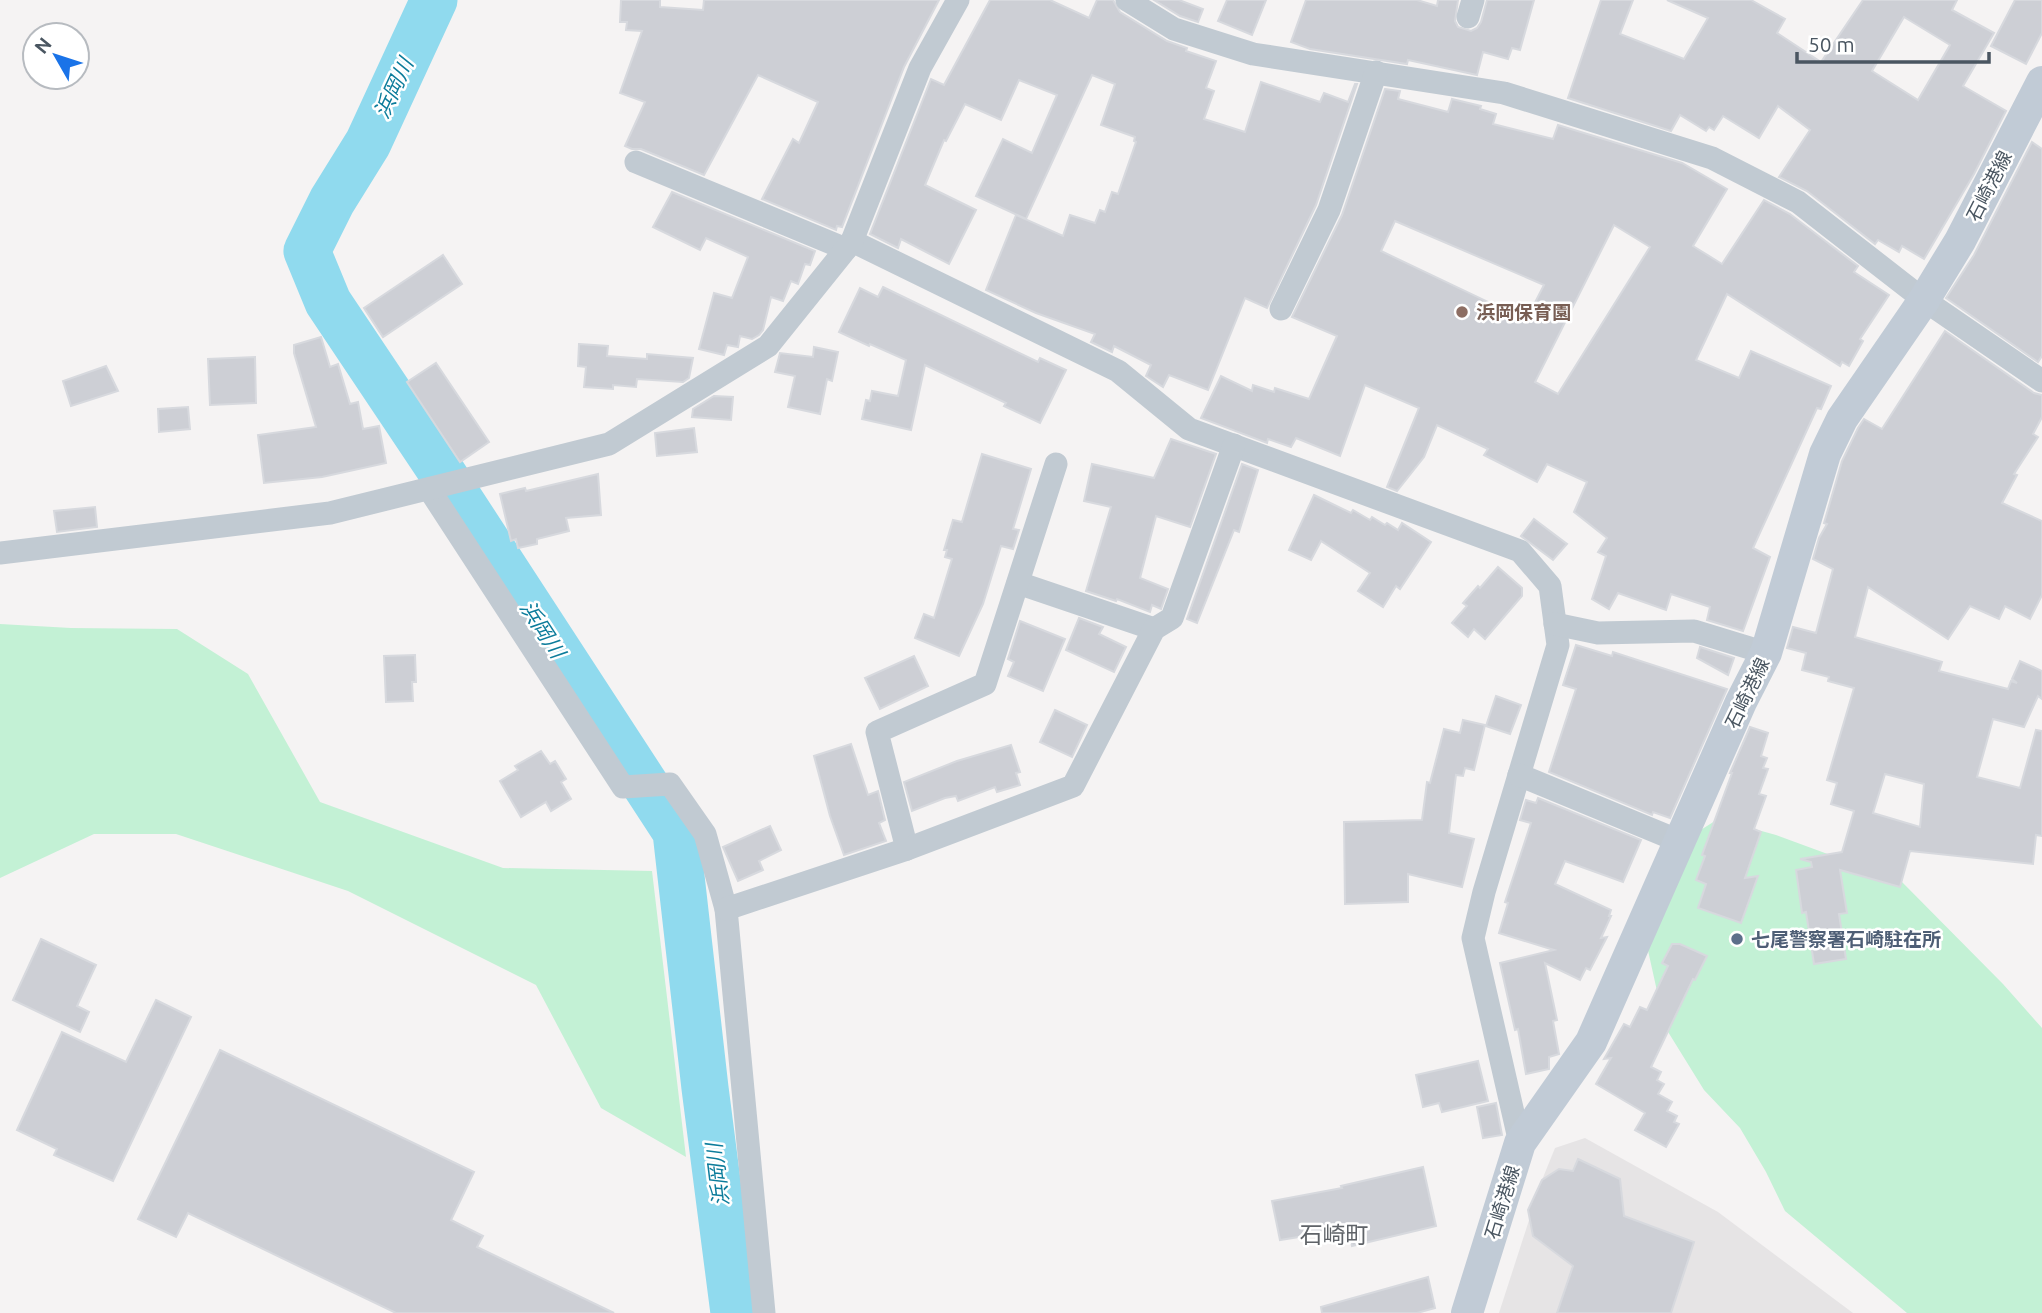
<svg xmlns="http://www.w3.org/2000/svg" width="2042" height="1313" font-family="Ubuntu,'Noto Sans JP',sans-serif">
  <style>
    .education { fill: #e6e4e5 }
    .green { fill: #c3f1d5 }
    .lines { fill: none; stroke-linecap: round; stroke-linejoin: round }
    .river { stroke: #90daee; stroke-width: 47 }
    .building { fill: #cdcfd5; stroke: #d7d9de; stroke-width: 2; fill-rule: evenodd }
    .street { stroke: #c1cad2; stroke-width: 23 }
    .secondary { stroke: #c1cbd6; stroke-width: 32 }
    .education-dot { fill: #8d6e63; stroke: #fff; stroke-width: 2.5 }
    .service-dot { fill: #5c6f8a; stroke: #fff; stroke-width: 2.5 }
    .labels { text-anchor: middle; dominant-baseline: central; stroke-width: 5; stroke-linejoin: round; paint-order: stroke }
    .street-label { font-size: 19px; fill: #4a5661; stroke: #fff }
    .education-label { font-size: 19px; font-weight: bold; fill: #785e54; stroke: #fff; text-anchor: start }
    .service-label { font-size: 19px; font-weight: bold; fill: #4e5e75; stroke: #fff; text-anchor: start }
    .water-label { font-size: 21px; font-style: italic; fill: #0c7c9b; stroke: #fff }
    .quarter-label { font-size: 23px; fill: #5f6368; stroke: #fff }
  </style>
  <rect width="100%" height="100%" fill="#f5f3f3"/>
  <!-- education -->
  <polygon class="education" points="1585,1138 1718,1212 1853,1313 1499,1313 1542,1180 1555,1148"/>
  <!-- green -->
  <g class="green">
    <polygon points="0,624 71,628 177,629 248,674 320,802 503,868 652,871 686,1157 601,1108 536,985 348,891 176,834 94,834 0,878"/>
    <polygon points="1718,819 1776,835 1901,881 2003,984 2042,1028 2042,1313 1907,1313 1785,1211 1766,1172 1740,1128 1704,1090 1665,1027 1643,928 1663,854"/>
  </g>
  <g class="lines">
    <!-- river -->
    <polyline class="river" points="434,0 368,143 332,201 307,251 328,302 439,468 676,832 705,1088 734,1313"/>
  </g>
  <!-- building -->
  <g class="building">
    <polygon points="621,0 660,0 660,7 703,10 704,0 939,0 904,67 842,227 837,226 836,230 762,199 793,139 799,143 818,102 758,75 704,175 641,149 632,149 625,146 645,102 620,93 642,31 626,30 627,22 620,22"/>
    <polygon points="990,0 1050,0 1089,18 1097,0 1113,0 1120,12 1167,41 1187,48 1186,51 1216,61 1206,88 1214,91 1204,119 1245,132 1261,82 1320,102 1324,93 1348,102 1355,84 1357,84 1316,205 1267,308 1245,298 1208,390 1169,375 1163,387 1146,376 1151,365 1114,346 1112,352 1091,342 1095,334 1036,313 986,290 1016,215 1063,236 1070,215 1095,223 1100,210 1105,212 1112,192 1118,194 1136,142 1134,141 1135,137 1101,125 1115,84 1092,75 1026,219 976,196 1003,139 1032,153 1057,95 1019,80 1001,120 965,104 946,141 944,140 925,185 976,210 949,264 901,239 898,248 870,234 931,79 944,85"/>
    <polygon points="1154,0 1179,0 1203,9 1198,22 1180,16"/>
    <polygon points="1227,0 1266,0 1252,35 1218,21"/>
    <polygon points="1306,0 1417,0 1437,6 1438,0 1458,0 1455,21 1458,27 1471,31 1477,28 1481,22 1487,0 1534,0 1520,50 1512,48 1508,59 1483,52 1477,75 1408,60 1407,64 1310,49 1291,42"/>
    <path d="M1601 0H1633L1620 34 1684 59 1708 18 1667 0H1751L1785 19 1777 33 1821 62 1863 0H1957L1952 10 1994 33 1963 86 2006 111 1974 174 1924 259 1902 246 1899 252 1878 240 1875 244 1807 191 1779 177 1810 130 1778 106 1759 138 1723 116 1714 130 1709 127 1706 131 1680 115 1671 131 1568 98ZM1904 17 1950 45 1918 100 1872 71Z"/>
    <polygon points="2015,0 2042,0 2042,33 2026,64 1991,46"/>
    <path d="M1385 89 1400 91 1398 99 1448 112 1452 99 1481 106 1480 109 1496 114 1493 124 1553 139 1558 125 1682 163 1727 189 1693 246 1722 264 1764 200 1790 214 1858 266 1854 272 1889 295 1860 339 1863 341 1849 366 1842 362 1840 366 1727 294 1696 360 1739 378 1751 351 1831 386 1821 409 1817 408 1753 548 1770 557 1743 631 1707 620 1710 607 1671 594 1666 610 1618 593 1609 609 1592 599 1606 556 1598 552 1607 538 1574 512 1587 482 1547 464 1537 482 1484 455 1488 449 1437 425 1424 457 1397 491 1387 487 1419 408 1365 385 1340 456 1296 438 1291 447 1268 439 1267 443 1201 418 1221 376 1252 391 1253 385 1274 392 1275 388 1309 399 1337 336 1292 317 1342 215ZM1395 221 1544 285 1526 320 1381 251ZM1614 225 1650 247 1558 394 1535 382Z"/>
    <polygon points="2032,142 2042,149 2042,356 2038,362 1946,298 1974,255"/>
    <polygon points="672,192 815,251 810,265 805,264 798,284 791,281 783,301 771,297 763,330 759,335 752,339 740,336 738,347 727,345 724,355 699,349 714,293 732,298 748,257 706,238 700,250 653,227"/>
    <polygon points="443,255 462,284 383,337 364,308"/>
    <polygon points="883,287 1038,362 1040,358 1066,370 1040,423 1004,406 1006,403 925,365 911,430 862,419 866,400 870,401 872,391 898,396 906,360 870,344 869,346 839,332 860,288 878,297"/>
    <path d="M1945 331 2034 393 2042 395V417L2033 434 2038 437 2014 474 2017 475 2002 503 2042 521V595L2030 619 2005 606 1999 619 1970 606 1948 639 1868 587 1855 637 1942 662 1939 671 2008 689 2011 681 2017 683 2012 679 2020 661 2042 671V699L2038 696 2024 727 1993 719 1977 777 2020 788 2036 730 2042 731V836L2036 835 2033 864 1910 851 1900 887 1840 870 1847 913 1839 914 1846 959 1814 964 1806 912 1802 913 1796 870 1812 867 1811 862 1800 859 1842 852 1854 811 1831 804 1837 783 1827 780 1854 688 1828 681 1829 677 1802 670 1806 653 1787 648 1793 627 1816 633 1833 569 1813 559 1819 538 1827 524 1824 523 1842 461 1858 428 1864 419 1882 429ZM1885 774 1924 784 1920 827 1873 813Z"/>
    <polygon points="321,337 330,367 338,364 350,404 358,402 363,429 379,426 386,463 322,477 264,483 258,435 316,427 294,353 294,345"/>
    <polygon points="579,344 608,346 607,356 647,359 647,354 693,358 689,378 683,382 637,379 636,387 613,385 613,389 584,387 586,367 578,366"/>
    <polygon points="814,347 838,352 832,381 827,379 820,414 788,407 795,376 775,372 780,353 813,357"/>
    <polygon points="255,357 256,403 210,405 208,359"/>
    <polygon points="436,363 489,442 460,462 407,382"/>
    <polygon points="106,366 118,391 71,406 63,381"/>
    <polygon points="714,396 733,397 731,420 692,417 693,409"/>
    <polygon points="188,407 190,429 159,432 158,409"/>
    <polygon points="694,428 697,452 657,456 655,433"/>
    <polygon points="1171,439 1216,454 1190,527 1156,516 1140,578 1168,589 1161,609 1152,605 1150,612 1117,599 1116,601 1086,591 1111,507 1084,501 1092,464 1154,478"/>
    <polygon points="982,454 1031,469 1013,529 1019,530 1013,549 1001,546 983,604 959,656 915,638 924,614 934,618 952,559 945,557 947,550 944,550 953,520 962,522"/>
    <polygon points="1242,464 1258,470 1239,532 1234,530 1197,623 1187,619"/>
    <polygon points="598,474 601,515 566,518 569,531 537,539 537,544 518,548 516,539 511,541 500,494 525,488 526,491"/>
    <polygon points="1314,495 1351,513 1353,510 1370,520 1372,517 1385,525 1387,523 1398,530 1402,523 1431,542 1400,589 1396,586 1383,607 1358,591 1370,573 1321,541 1311,560 1289,550"/>
    <polygon points="95,507 97,527 57,532 54,511"/>
    <polygon points="1534,519 1567,544 1553,560 1521,536"/>
    <polygon points="1498,567 1522,588 1522,596 1485,639 1474,629 1468,637 1452,623 1467,606 1463,603 1478,586 1480,588"/>
    <polygon points="1079,618 1103,627 1099,634 1126,647 1114,672 1066,650"/>
    <polygon points="1020,621 1065,639 1043,691 1008,676 1014,662 1008,659"/>
    <polygon points="1576,645 1612,656 1613,652 1727,689 1670,818 1653,812 1652,815 1549,772 1576,689 1563,685"/>
    <polygon points="1700,647 1734,658 1728,675 1697,658"/>
    <polygon points="415,655 416,682 412,682 413,701 386,702 384,656"/>
    <polygon points="914,656 928,686 880,709 865,678"/>
    <polygon points="1496,696 1521,705 1510,734 1486,726"/>
    <polygon points="1055,710 1087,725 1072,757 1040,742"/>
    <polygon points="1463,720 1485,725 1474,770 1465,768 1463,776 1456,775 1449,833 1474,839 1462,887 1408,874 1408,902 1345,904 1344,822 1422,820 1427,782 1430,783 1444,729 1460,733"/>
    <polygon points="1750,727 1768,733 1761,756 1767,758 1763,768 1768,769 1759,794 1766,796 1754,829 1761,832 1745,878 1758,876 1741,923 1698,908 1706,884 1696,880 1705,856 1702,855 1732,773 1730,773"/>
    <polygon points="851,744 868,795 878,791 885,820 879,823 886,841 844,855 830,816 814,756"/>
    <polygon points="1011,745 1020,772 1016,773 1020,785 997,792 995,787 958,801 956,796 945,798 912,811 904,782 957,761"/>
    <polygon points="541,751 550,764 555,761 566,779 561,782 571,799 551,811 546,802 521,817 500,781 518,770 515,766"/>
    <polygon points="1538,798 1641,840 1623,882 1565,861 1555,884 1611,910 1609,916 1611,916 1601,938 1607,937 1590,970 1586,968 1580,980 1545,963 1557,1020 1553,1021 1559,1054 1549,1057 1549,1069 1526,1074 1518,1029 1515,1030 1500,963 1554,950 1499,933 1508,903 1505,902 1531,823 1520,820 1526,800 1536,803"/>
    <polygon points="770,826 781,850 759,861 763,870 738,881 723,847"/>
    <polygon points="41,939 96,965 77,1006 89,1012 80,1032 13,1000"/>
    <polygon points="1672,944 1680,944 1707,956 1695,980 1693,979 1651,1067 1661,1072 1657,1080 1664,1084 1658,1094 1672,1102 1667,1111 1677,1116 1674,1122 1679,1124 1666,1147 1635,1130 1645,1113 1596,1084 1611,1058 1604,1059 1624,1024 1630,1027 1640,1007 1647,1010 1668,966 1662,963"/>
    <polygon points="156,1000 191,1017 113,1181 54,1155 57,1149 17,1130 62,1032 126,1062"/>
    <polygon points="220,1050 474,1172 451,1220 483,1236 477,1247 614,1313 396,1313 188,1213 176,1237 138,1219"/>
    <polygon points="1478,1061 1488,1101 1442,1112 1439,1103 1423,1107 1416,1075"/>
    <polygon points="1496,1103 1502,1135 1483,1138 1477,1107"/>
    <polygon points="1578,1159 1620,1179 1624,1216 1694,1242 1671,1313 1557,1313 1573,1266 1533,1236 1528,1210 1542,1180 1559,1169 1573,1171"/>
    <polygon points="1423,1167 1436,1226 1352,1246 1348,1229 1280,1240 1272,1201 1342,1188 1341,1186"/>
    <polygon points="1428,1277 1435,1308 1417,1313 1322,1313 1321,1307"/>
  </g>
  <g class="lines">
    <!-- street -->
    <g class="street">
      <polyline points="1127,0 1174,29 1253,54 1504,93 1712,158 1798,202 1924,300 2042,381"/>
      <polyline points="1468,17 1473,0"/>
      <polyline points="636,162 846,249"/>
      <polyline points="852,241 1118,371 1189,429 1520,551 1550,586 1558,645 1484,892 1473,938 1520,1143"/>
      <polyline points="1281,309 1329,210 1376,72"/>
      <polyline points="429,489 623,787 670,784 705,834 726,909 764,1313"/>
      <polyline points="0,553 330,513 609,444 768,346 846,249 852,241 920,68 958,0"/>
      <polyline points="1018,583 1154,629"/>
      <polyline points="1555,624 1598,633 1694,631 1766,653"/>
      <polyline points="1519,775 1679,841"/>
      <polyline points="907,849 877,732 985,684 1056,464"/>
      <polyline points="726,909 907,849 1073,786 1154,629 1172,618 1234,445"/>
    </g>
    <!-- secondary -->
    <polyline class="secondary" points="1467,1313 1520,1143 1591,1042 1741,702 1766,653 1825,454 1842,419 1924,300 1960,241 2042,82"/>
  </g>
  <!-- markers -->
  <circle class="education-dot" cx="1462" cy="312" r="7"/>
  <circle class="service-dot" cx="1737" cy="939" r="7"/>
  <g class="labels">
    <!-- street labels -->
    <g class="street-label">
      <text transform="translate(1989 186) rotate(-63)">石崎港線</text>
      <text transform="translate(1747 693) rotate(-64)">石崎港線</text>
      <text transform="translate(1502 1202) rotate(-73)">石崎港線</text>
    </g>
    <!-- education labels -->
    <g class="education-label">
      <text x="1476" y="312">浜岡保育園</text>
    </g>
    <!-- service labels -->
    <g class="service-label">
      <text x="1751" y="939">七尾警察署石崎駐在所</text>
    </g>
    <!-- water labels -->
    <g class="water-label">
      <text transform="translate(393 88) rotate(-65)">浜岡川</text>
      <text transform="translate(543 629) rotate(57)">浜岡川</text>
      <text transform="translate(717 1175) rotate(-97)">浜岡川</text>
    </g>
    <!-- quarter labels -->
    <g class="quarter-label">
      <text x="1334" y="1234">石崎町</text>
    </g>
  </g>
  <!-- north arrow -->
  <g transform="translate(56 56) rotate(309)"><circle r="33" fill="#ffffff" stroke="#b7bbc0" stroke-width="2"/>
  <path d="M0-5L12 26L0 18L-12 26Z" fill="#1a73e8"/>
  <text y="-10" font-size="19" font-weight="bold" text-anchor="middle" fill="#4a5661">N</text>
  </g>
  <!-- scale -->
  <path d="M1797 52v10h192v-10" fill="none" stroke="#4a5661" stroke-width="3.5"/>
  <text x="1808" y="52" font-size="21" fill="#4a5661" stroke="#ffffff" stroke-width="5" paint-order="stroke">50 m</text>
</svg>
